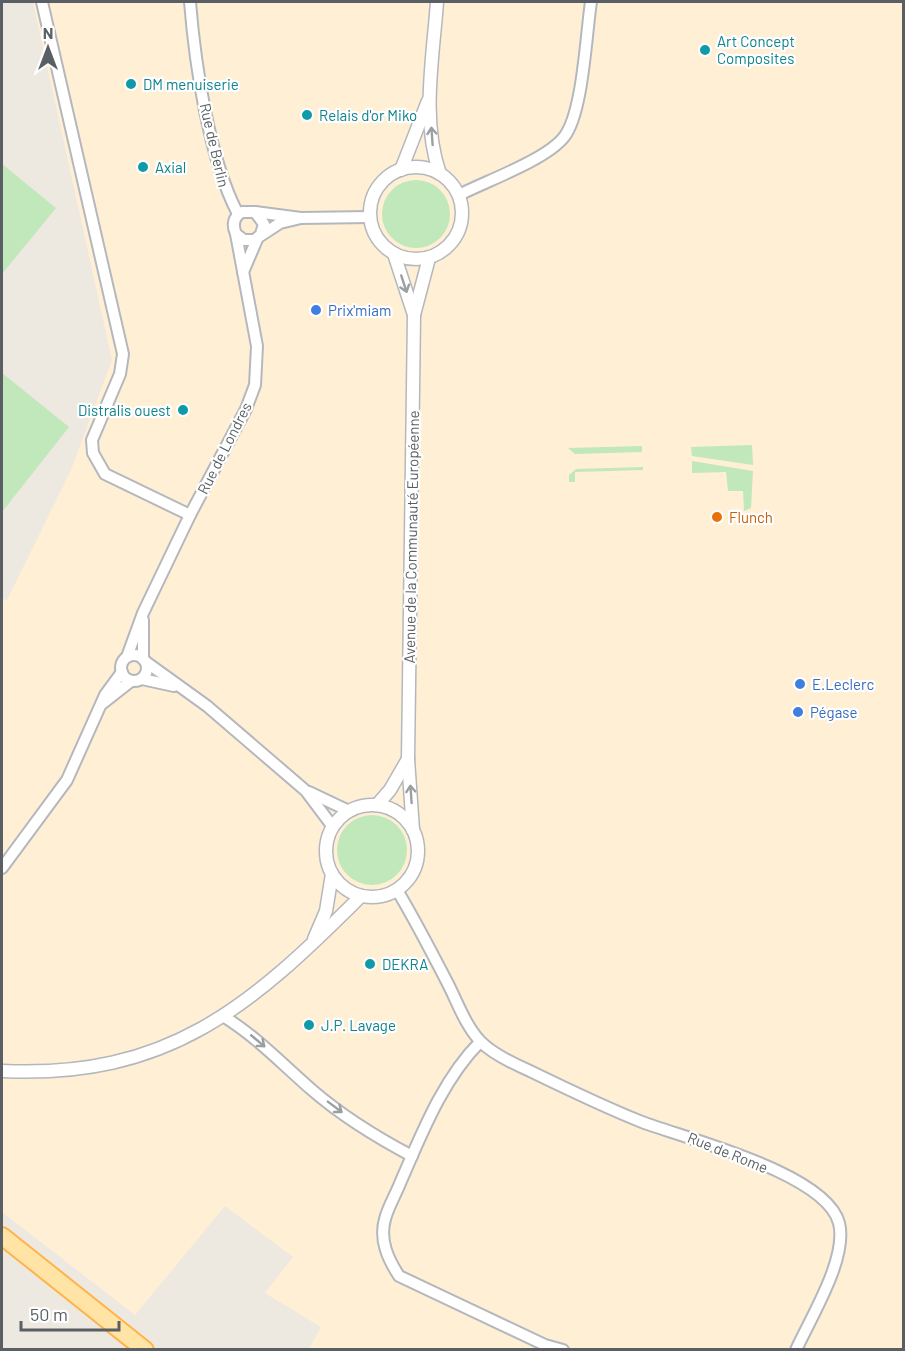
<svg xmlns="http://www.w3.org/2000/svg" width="905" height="1351" font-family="Barlow,sans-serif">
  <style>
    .commercial { fill: #ffefd5 }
    .green { fill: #c0e8ba }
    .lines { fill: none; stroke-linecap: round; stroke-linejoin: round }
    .minor-casing { stroke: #b4b8bd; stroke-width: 14 }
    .tertiary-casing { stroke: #b4b8bd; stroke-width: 15 }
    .primary-casing { stroke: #ffb349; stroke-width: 20 }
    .minor { stroke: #fff; stroke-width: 10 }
    .tertiary { stroke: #fff; stroke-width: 12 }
    .primary { stroke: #ffe4a5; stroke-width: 16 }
    .oneway { stroke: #9b9fa1 }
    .culture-dot { fill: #0f9aa8; stroke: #fff; stroke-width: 2 }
    .shop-dot { fill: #3f7fe0; stroke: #fff; stroke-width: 2 }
    .food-dot { fill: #e8710a; stroke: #fff; stroke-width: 2 }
    .labels { text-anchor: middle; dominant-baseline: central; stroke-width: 4.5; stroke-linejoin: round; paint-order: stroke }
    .culture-label { font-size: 15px; fill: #0d838f; stroke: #fff; text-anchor: start }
    .street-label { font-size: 15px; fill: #595f63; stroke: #fff }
    .shop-label { font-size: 15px; fill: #366cbe; stroke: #fff; text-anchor: start }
    .food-label { font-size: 15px; fill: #c56008; stroke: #fff; text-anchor: start }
  </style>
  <rect width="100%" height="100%" fill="#eee9e0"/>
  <!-- commercial -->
  <polygon class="commercial" points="33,2 903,2 903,1349 309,1349 321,1327 265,1293 293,1257 225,1206 135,1315 2,1212 2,599 7,600 71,470 112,360"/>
  <!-- green -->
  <g class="green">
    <polygon points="2,164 56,208 2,274"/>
    <circle cx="416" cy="214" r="34"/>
    <polygon points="2,373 69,427 2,512"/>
    <polygon points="752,445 753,465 692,456 691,447"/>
    <polygon points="642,446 642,452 575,454 568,448"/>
    <polygon points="692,461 753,471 751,508 744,511 743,491 728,491 726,472 692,473"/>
    <polygon points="643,467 643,470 575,472 575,482 569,482 569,475 576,469"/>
    <circle cx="372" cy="850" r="35"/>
  </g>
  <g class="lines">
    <defs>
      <g id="minor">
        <polyline points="42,2 123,354 120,374 92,440 93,453 105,474 190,515"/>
        <path d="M190 2C195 64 209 159 238 214"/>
        <path d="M459 195C486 181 546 160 564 137 583 113 586 34 591 2"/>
        <polyline points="255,212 301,218 370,217"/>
        <path d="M261 234 264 224 255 212H242C233 217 232 225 236 234L244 240H254L280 223 301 218"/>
        <polyline points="243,272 258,237"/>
        <circle cx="134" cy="668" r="13"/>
        <polyline points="127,657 143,613 190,515 246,409 255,385 257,346 236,234"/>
        <polyline points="143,659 143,620"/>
        <polyline points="146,662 207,706 306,791 333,827"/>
        <polyline points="142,679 174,686"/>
        <polyline points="103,703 131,681"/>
        <polyline points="309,792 349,811"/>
        <polyline points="2,868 67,780 105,695 122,672"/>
        <path d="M397 890C415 920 431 951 447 982 457 1001 465 1025 480 1041 492 1054 514 1064 530 1071 567 1089 604 1107 642 1122 687 1139 826 1173 839 1223 848 1258 811 1317 796 1350"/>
        <path d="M223 1016C257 1037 282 1064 312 1090 342 1116 376 1137 412 1156"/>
        <path d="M480 1042C443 1079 422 1133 401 1181 396 1194 388 1207 385 1219 379 1240 388 1259 399 1276L545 1345 563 1350"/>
      </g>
      <g id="tertiary">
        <path d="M437 2C433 58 421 120 440 174"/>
        <circle cx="416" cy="213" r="46"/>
        <polyline points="401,170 428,101"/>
        <polyline points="394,254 414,315"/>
        <polyline points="377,805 390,790 408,759"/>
        <circle cx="372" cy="851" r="46"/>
        <polyline points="413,830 408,759 414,315 429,258"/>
        <polyline points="314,939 326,911 332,874"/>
        <path d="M2 1071C168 1079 250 1007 361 896"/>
      </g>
      <polyline id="primary" points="2,1236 145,1350"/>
    </defs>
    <!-- minor casing -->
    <use href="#minor" class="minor-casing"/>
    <!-- tertiary casing -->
    <use href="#tertiary" class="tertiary-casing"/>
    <!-- primary casing -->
    <use href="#primary" class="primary-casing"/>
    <!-- minor -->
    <use href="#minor" class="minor"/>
    <!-- tertiary -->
    <use href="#tertiary" class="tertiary"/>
    <!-- primary -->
    <use href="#primary" class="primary"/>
  </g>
  <!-- one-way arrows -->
  <defs><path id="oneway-shaft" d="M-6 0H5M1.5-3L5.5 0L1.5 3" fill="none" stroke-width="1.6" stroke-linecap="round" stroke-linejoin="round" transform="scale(1.5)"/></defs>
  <g class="oneway">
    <use href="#oneway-shaft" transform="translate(432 136) rotate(-94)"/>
    <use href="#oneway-shaft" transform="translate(404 284) rotate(72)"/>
    <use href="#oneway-shaft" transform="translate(411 794) rotate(-94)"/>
    <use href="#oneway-shaft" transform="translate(258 1041) rotate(40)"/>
    <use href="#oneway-shaft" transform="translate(335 1107) rotate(37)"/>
  </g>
  <!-- markers -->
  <g class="culture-dot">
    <circle cx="705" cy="50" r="6"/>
    <circle cx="131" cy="84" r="6"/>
    <circle cx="307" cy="115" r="6"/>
    <circle cx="143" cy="167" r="6"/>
    <circle cx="183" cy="410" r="6"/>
    <circle cx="370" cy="964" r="6"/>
    <circle cx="309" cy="1025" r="6"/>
  </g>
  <g class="shop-dot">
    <circle cx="316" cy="310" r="6"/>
    <circle cx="800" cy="684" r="6"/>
    <circle cx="798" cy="712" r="6"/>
  </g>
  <circle class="food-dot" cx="717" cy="517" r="6"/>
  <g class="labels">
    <!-- culture labels -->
    <g class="culture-label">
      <text x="717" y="41">Art Concept<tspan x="717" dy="17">Composites</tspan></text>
      <text x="143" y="84">DM menuiserie</text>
      <text x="319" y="115">Relais d'or Miko</text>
      <text x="155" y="167">Axial</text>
      <text x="171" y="410" text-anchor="end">Distralis ouest</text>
      <text x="382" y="964">DEKRA</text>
      <text x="321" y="1025">J.P. Lavage</text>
    </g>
    <!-- street labels -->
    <g class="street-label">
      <text transform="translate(215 145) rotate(77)">Rue de Berlin</text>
      <text transform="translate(224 448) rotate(-63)">Rue de Londres</text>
      <text transform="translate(411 537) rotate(-89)">Avenue de la Communauté Européenne</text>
      <text transform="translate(728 1152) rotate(22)">Rue de Rome</text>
    </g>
    <!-- shop labels -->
    <g class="shop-label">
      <text x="328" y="310">Prix'miam</text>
      <text x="812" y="684">E.Leclerc</text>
      <text x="810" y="712">Pégase</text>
    </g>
    <!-- food labels -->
    <g class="food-label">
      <text x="729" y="517">Flunch</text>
    </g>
  </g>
  <!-- border -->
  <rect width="905" height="1351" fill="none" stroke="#595f63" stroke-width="6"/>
  <!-- north arrow -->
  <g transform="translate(48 48)" stroke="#ffffff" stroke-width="4.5" paint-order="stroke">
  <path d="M0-4.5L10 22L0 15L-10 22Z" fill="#595f63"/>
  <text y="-9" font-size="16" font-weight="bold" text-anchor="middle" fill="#595f63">N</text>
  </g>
  <!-- scale -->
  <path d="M21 1321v9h98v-9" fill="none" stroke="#595f63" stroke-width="3"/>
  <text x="30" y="1321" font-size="18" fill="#595f63" stroke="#ffffff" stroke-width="4.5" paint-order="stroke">50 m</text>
</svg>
